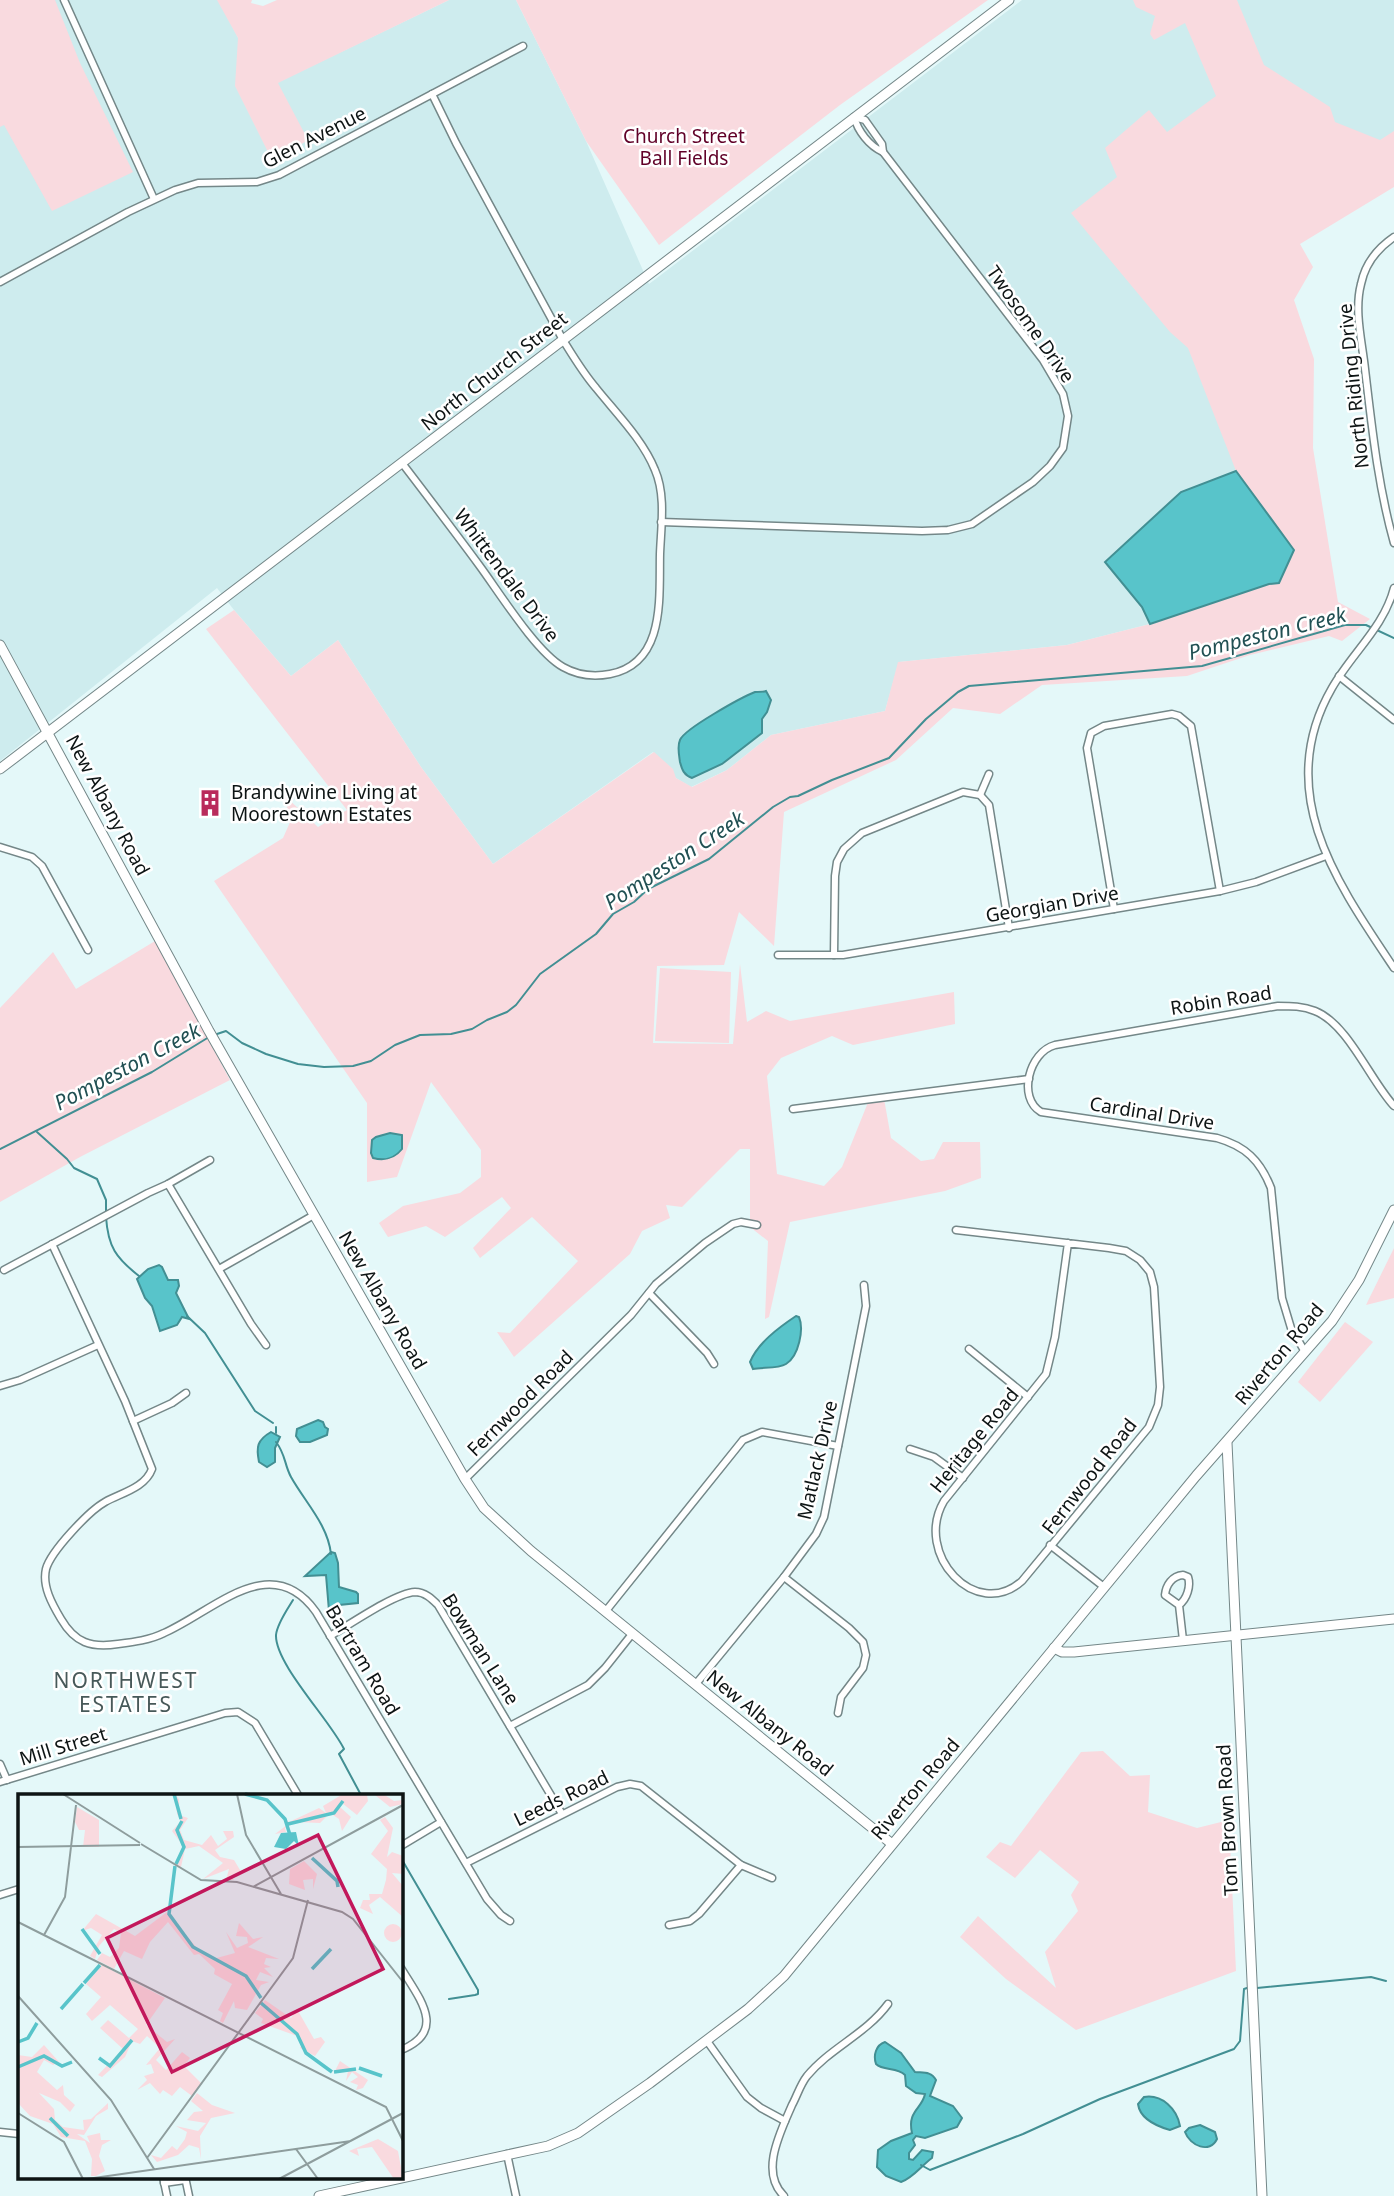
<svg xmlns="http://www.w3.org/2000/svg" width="1394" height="2196" font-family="'Noto Sans',sans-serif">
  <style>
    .built { fill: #ceecee }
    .green { fill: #f9dadf }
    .water { fill: #58c4ca; stroke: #428f93; stroke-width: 2 }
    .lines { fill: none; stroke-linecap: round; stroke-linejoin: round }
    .stream { stroke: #428f93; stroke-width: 2 }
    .street-casing { stroke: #748788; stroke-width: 9 }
    .secondary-casing { stroke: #748788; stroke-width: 11 }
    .street { stroke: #fff; stroke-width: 6 }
    .secondary { stroke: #fff; stroke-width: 9 }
    .labels { text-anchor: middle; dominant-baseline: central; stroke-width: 5; stroke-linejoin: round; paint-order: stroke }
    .park-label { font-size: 19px; fill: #610028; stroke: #fff }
    .street-label { font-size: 19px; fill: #0d1414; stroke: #fff }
    .poi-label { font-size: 19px; fill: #0d1414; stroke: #fff; text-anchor: start }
    .water-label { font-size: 21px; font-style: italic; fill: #215053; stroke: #fff }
    .neighbourhood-label { font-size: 21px; letter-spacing: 2px; fill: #475959; stroke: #fff }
    .inset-river { fill: none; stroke: #58c4ca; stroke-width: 3.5 }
    .inset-road { fill: none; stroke: #8e9d9d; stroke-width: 2 }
    .view { fill: #c2185b; fill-opacity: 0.15; stroke: #c2185b; stroke-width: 3.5 }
    .inset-edge { fill: none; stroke: #0d1414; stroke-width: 3.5 }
  </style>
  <rect width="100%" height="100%" fill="#e4f8f9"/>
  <!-- built -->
  <polygon class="built" points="0,0 219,0 264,89 449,0 516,0 586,141 649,284 1022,0 1394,0 1394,171 1325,214 1245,288 1308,565 1150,624 1067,645 899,662 885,711 771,735 727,770 691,787 676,778 653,752 493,864 421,767 338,640 291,676 234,610 217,588 0,761"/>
  <!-- green -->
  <g class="green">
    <polygon points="0,0 55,0 80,63 133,172 52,211 4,125 0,127"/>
    <polygon points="217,0 252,0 251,3 263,6 277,0 449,0 278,83 308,140 273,162 235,86 238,38"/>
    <polygon points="516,0 988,0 840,105 659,245 586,141"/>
    <polygon points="1133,0 1237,0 1264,65 1330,107 1335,122 1380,140 1394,131 1394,187 1300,244 1313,267 1294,300 1314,359 1313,448 1338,602 1370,619 1342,641 1329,636 1250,655 1187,676 1042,685 1000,714 953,708 896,760 784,812 774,946 739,912 724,965 657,966 653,1043 733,1044 740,964 747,1022 766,1011 790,1021 954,992 955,1024 853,1045 832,1036 781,1058 767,1076 777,1174 824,1186 842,1167 871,1095 883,1093 891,1138 921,1161 934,1159 943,1142 980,1142 981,1178 945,1191 790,1222 769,1317 765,1319 768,1241 750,1227 750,1149 740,1149 682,1207 666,1205 670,1218 642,1231 630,1254 514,1357 497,1332 510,1333 578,1261 532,1217 480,1258 473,1248 511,1208 502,1197 445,1237 426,1226 388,1237 379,1223 403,1206 460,1193 481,1177 481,1150 431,1082 397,1177 367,1182 367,1103 214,881 283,838 291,820 283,794 318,827 347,810 206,629 234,610 291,676 338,640 421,767 493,864 654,752 673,769 676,778 692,787 727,770 771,735 885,711 898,662 1067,645 1150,624 1269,584 1279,583 1294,550 1236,471 1188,348 1170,332 1071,213 1117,177 1105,148 1149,110 1167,132 1216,96 1185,23 1154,40 1150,34 1155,16 1136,7"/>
    <polygon points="155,941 230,1080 80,1157 0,1202 0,1008 53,952 76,989"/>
    <polygon points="660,968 731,972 729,1043 655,1041"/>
    <polygon points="1394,1248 1394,1298 1366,1305"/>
    <polygon points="1345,1322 1373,1342 1320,1402 1298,1382"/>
    <polygon points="1103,1751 1130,1776 1150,1775 1148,1812 1197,1828 1229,1820 1236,1971 1076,2030 1006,1979 960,1937 978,1916 1056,1988 1045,1952 1078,1911 1071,1895 1079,1882 1040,1850 1015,1878 986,1857 1000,1842 1011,1846 1081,1752"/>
  </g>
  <!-- water -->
  <g class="water">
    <polygon points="1236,471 1294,550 1279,583 1269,584 1150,624 1142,607 1105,562 1181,492"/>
    <path d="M766 691 771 700 767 712 762 719V733L722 764 692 778C684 775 682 770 680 762 679 755 677 746 680 740 684 729 742 697 755 692 756 692 764 692 766 691Z"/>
    <path d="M390 1133 402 1135V1149C394 1159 385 1161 373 1158L371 1153 372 1140 376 1137Z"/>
    <polygon points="159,1265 162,1267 168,1280 178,1280 179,1286 176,1293 189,1319 182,1317 177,1325 160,1331 152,1306 145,1298 137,1279 148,1269"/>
    <path d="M796 1316 799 1317C804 1329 799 1356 786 1364 778 1369 762 1367 753 1369L750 1362C758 1343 778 1328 796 1316Z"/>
    <polygon points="318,1420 323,1422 325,1427 328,1429 327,1435 310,1442 300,1442 296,1436 297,1429"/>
    <path d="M271 1432 280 1437 275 1448V1462L267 1467 259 1462C256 1447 257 1440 271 1432Z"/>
    <polygon points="331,1552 335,1553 338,1563 339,1587 356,1592 358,1594 358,1603 339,1605 333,1612 329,1611 326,1575 305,1576"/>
    <path d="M885 2042 901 2053 915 2072C923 2073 931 2071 936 2080L930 2096 953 2106 962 2118 957 2127 925 2138 916 2136 913 2140 915 2145 909 2153V2159L913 2160 922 2150 933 2152 932 2158C922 2165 913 2178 901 2182L886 2176 877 2167 878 2150 891 2141 912 2133C907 2111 922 2109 925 2094L916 2093 906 2086 905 2075C897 2067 883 2071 876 2064 873 2055 876 2045 885 2042Z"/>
    <path d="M1144 2097C1162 2094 1177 2109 1180 2126L1170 2130C1156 2126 1140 2119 1138 2104Z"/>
    <path d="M1200 2125 1215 2132 1217 2139C1210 2154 1190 2146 1185 2132L1189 2128Z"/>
  </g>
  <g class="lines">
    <!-- stream -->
    <g class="stream">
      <polyline points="214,1035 226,1031 242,1043 266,1054 298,1064 324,1067 353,1066 371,1061 395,1045 420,1035 451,1034 472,1029 487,1020 507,1012 516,1005 540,974 596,934 613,914 634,902 648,889 709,859 773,807 790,797 798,796 832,780 889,758 926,719 958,692 969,686 1202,666 1345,625 1366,625 1394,638"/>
      <polyline points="37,1132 67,1159 74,1168 97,1179 106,1200 106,1212"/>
      <polyline points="0,1149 152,1072 209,1037"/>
      <path d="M106 1217C108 1247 116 1258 139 1276"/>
      <polyline points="187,1316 205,1333 255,1411 273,1423"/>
      <polyline points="276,1427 276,1433"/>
      <path d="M276 1442C286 1455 284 1464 291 1477 305 1502 328 1525 331 1554"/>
      <path d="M293 1600C287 1610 277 1624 276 1635 275 1664 330 1720 344 1749L339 1754 361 1795"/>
      <polyline points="401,1858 478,1990 478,1994 475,1995 449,1999"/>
      <polyline points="1257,1988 1371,1977 1386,1981"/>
      <polyline points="921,2165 930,2170 1023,2134 1100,2099 1234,2049 1240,2041 1244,1989 1247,1988"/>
    </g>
    <defs>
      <g id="street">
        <polyline points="64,0 154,199"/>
        <path d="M854 117C858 131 869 146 883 152"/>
        <path d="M1394 237C1378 248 1365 264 1361 284 1354 311 1362 341 1365 369 1372 428 1378 486 1394 543"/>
        <polyline points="0,282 128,212 175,190 198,183 257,182 279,175 523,46"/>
        <path d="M402 463C428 497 454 531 479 565 499 592 536 652 563 667 577 675 594 677 610 674 666 663 659 598 660 554 661 527 666 495 655 470 643 440 616 413 596 388 583 373 573 356 563 340L456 143 432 94"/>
        <polyline points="661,522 922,531 948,530 972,524 1033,482 1050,466 1063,448 1068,416 1063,394 1043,360 883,152 882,144 865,120 854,117"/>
        <path d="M1394 588C1384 627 1352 653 1332 688 1272 792 1337 883 1394 968"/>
        <polyline points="1339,676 1394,720"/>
        <polyline points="980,795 989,774"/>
        <polyline points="0,847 32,857 42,866 88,950"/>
        <polyline points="1114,909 1087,748 1091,733 1104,726 1172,714 1179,716 1191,726 1220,891"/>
        <polyline points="778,955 843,955 1220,891 1256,882 1326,856"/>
        <polyline points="834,955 835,876 837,862 844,849 862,833 963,792 980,795 989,805 1009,928"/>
        <polyline points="793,1109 1029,1079"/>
        <polyline points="168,1184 251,1324 266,1345"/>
        <path d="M956 1230 1109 1248 1126 1251 1140 1260 1150 1272 1154 1287 1160 1387 1158 1405 1149 1427 1022 1581C976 1622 913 1554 944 1501L1046 1374 1055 1337 1068 1243"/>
        <path d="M52 1244 125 1401 152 1469C145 1488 121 1493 105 1502 89 1511 51 1551 46 1569 42 1586 52 1604 61 1619 75 1643 91 1648 118 1644 134 1642 150 1640 164 1633 214 1611 271 1549 316 1612L487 1899 501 1915 510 1921"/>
        <polyline points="219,1269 314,1215"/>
        <polyline points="4,1270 148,1193 168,1184 210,1160"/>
        <polyline points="649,1293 707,1353 714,1364"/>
        <polyline points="969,1349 1028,1397"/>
        <path d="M1305 1352 1291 1328 1282 1298 1271 1188C1260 1160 1245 1146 1217 1138L1041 1112C1017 1098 1029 1052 1055 1045L1278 1006C1291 1006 1303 1006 1315 1011 1348 1024 1370 1080 1394 1106"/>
        <polyline points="0,1386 20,1380 98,1345"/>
        <polyline points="133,1421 172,1403 186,1393"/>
        <polyline points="910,1449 934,1457 963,1478"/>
        <polyline points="465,1479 631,1315 656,1284 705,1243 733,1224 741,1222 757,1225"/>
        <polyline points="1050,1545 1104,1587"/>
        <polyline points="784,1577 849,1628 863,1642 866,1655 863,1668 841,1697 838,1713"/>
        <path d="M1179 1605C1187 1599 1191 1586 1188 1577L1183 1575C1172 1576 1166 1585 1165 1595L1179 1605 1183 1640"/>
        <polyline points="605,1612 743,1440 762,1432 838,1446"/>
        <path d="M330 1636C349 1625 395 1593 415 1592 425 1592 432 1599 438 1605L562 1814"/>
        <polyline points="695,1685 784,1577 816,1534 824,1517 866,1306 864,1285"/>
        <polyline points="510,1726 588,1685 605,1668 632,1634"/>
        <polyline points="0,1764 7,1780"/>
        <polyline points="0,1782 225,1713 238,1712 255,1723 298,1795"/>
        <polyline points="401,1846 441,1822"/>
        <polyline points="466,1863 617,1787 630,1784 641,1786 741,1865 772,1878"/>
        <polyline points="0,1895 19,1889"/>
        <polyline points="669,1925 690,1921 699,1914 741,1865"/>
        <path d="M401 1968C419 1998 448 2031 401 2050"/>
        <polyline points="707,2041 747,2097 761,2108 785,2121"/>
        <polyline points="0,2132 19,2134"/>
        <polyline points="507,2154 516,2196"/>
        <polyline points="163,2177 167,2196"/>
        <polyline points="185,2177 189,2196"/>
        <polyline points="164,2183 185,2180"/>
        <path d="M784 2196C759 2172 781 2131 792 2105 797 2096 800 2085 807 2076 830 2048 866 2034 888 2004"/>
      </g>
      <g id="secondary">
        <polyline points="0,645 209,1031 465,1479 484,1508 531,1551 892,1844"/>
        <polyline points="0,769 1009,0"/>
        <polyline points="1227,1443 1262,2196"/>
        <polyline points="1054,1648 1062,1652 1074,1652 1394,1619"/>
        <polyline points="319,2196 548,2146 578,2133 650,2083 748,2009 784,1976 1196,1476 1332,1321 1359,1280 1394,1210"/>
      </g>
    </defs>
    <!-- street casing -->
    <use href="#street" class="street-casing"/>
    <!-- secondary casing -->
    <use href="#secondary" class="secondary-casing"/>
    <!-- street -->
    <use href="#street" class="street"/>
    <!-- secondary -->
    <use href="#secondary" class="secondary"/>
  </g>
  <!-- icons -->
  <defs>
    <symbol id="building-bare" viewBox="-9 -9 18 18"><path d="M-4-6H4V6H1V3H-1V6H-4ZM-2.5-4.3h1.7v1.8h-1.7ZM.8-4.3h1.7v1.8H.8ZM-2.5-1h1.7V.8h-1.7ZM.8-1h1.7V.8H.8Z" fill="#b92b5b" stroke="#fff" stroke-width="2.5" paint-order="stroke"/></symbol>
  </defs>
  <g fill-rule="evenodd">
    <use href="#building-bare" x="191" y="784" width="38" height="38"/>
  </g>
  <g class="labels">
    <!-- park labels -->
    <g class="park-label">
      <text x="684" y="136">Church Street<tspan x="684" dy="22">Ball Fields</tspan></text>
    </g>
    <!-- street labels -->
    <g class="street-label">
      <text transform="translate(314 137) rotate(-27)">Glen Avenue</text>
      <text transform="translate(1031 324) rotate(55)">Twosome Drive</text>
      <text transform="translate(494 371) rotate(-38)">North Church Street</text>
      <text transform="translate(1353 386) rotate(-96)">North Riding Drive</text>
      <text transform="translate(507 575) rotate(53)">Whittendale Drive</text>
      <text transform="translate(108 805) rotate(62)">New Albany Road</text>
      <text transform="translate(1052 904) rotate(-10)">Georgian Drive</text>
      <text transform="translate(1221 1000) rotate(-9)">Robin Road</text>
      <text transform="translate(1152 1113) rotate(9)">Cardinal Drive</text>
      <text transform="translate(383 1300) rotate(60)">New Albany Road</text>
      <text transform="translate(1279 1354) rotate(-50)">Riverton Road</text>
      <text transform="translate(520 1403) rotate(-45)">Fernwood Road</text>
      <text transform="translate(974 1440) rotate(-51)">Heritage Road</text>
      <text transform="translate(817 1460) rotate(-77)">Matlack Drive</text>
      <text transform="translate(1089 1476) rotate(-52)">Fernwood Road</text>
      <text transform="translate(481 1649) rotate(58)">Bowman Lane</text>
      <text transform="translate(363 1660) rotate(59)">Bartram Road</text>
      <text transform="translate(770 1723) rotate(39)">New Albany Road</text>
      <text transform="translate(63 1746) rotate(-17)">Mill Street</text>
      <text transform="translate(915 1789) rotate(-50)">Riverton Road</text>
      <text transform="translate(561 1798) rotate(-26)">Leeds Road</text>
      <text transform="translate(1227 1820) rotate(-93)">Tom Brown Road</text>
    </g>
    <!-- poi labels -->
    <g class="poi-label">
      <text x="231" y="792">Brandywine Living at<tspan x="231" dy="22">Moorestown Estates</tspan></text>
    </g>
    <!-- water labels -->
    <g class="water-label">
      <text transform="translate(1267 633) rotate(-14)">Pompeston Creek</text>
      <text transform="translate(674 860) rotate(-33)">Pompeston Creek</text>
      <text transform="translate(127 1066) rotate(-28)">Pompeston Creek</text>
    </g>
    <!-- neighbourhood labels -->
    <g class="neighbourhood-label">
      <text x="126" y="1680">NORTHWEST<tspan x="126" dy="24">ESTATES</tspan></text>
    </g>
  </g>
  <!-- overview -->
  <g transform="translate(18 1794)">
    <rect width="385" height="385" fill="#e4f8f9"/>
    <path d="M157 0 161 5V21L170 24 162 36 166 46 184 51 193 41 200 52 209 45 205 37H215L216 43 197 56 202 63 216 66 222 76V80L212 81 216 86H208L211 75 185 85 205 69 181 52 167 55 163 73 157 70 165 52 154 37 163 27 159 20ZM226 0 248 5 271 28 301 14 308 19 305 12 325 0H365L376 7 385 6V10L372 13 357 1H349L350 7 339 21 324 9 322 13 333 23 324 37 321 25 312 19 302 29 278 28 267 34 268 38 257 40 269 31 266 24 248 6ZM59 13 81 26V53H65L67 36H61L57 28ZM367 23 375 34 369 63 374 58 385 62V80L374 79 385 92V123L362 103 351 111 355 120 342 114 345 106H352L351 100H364L368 86 369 75 353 60 370 37 362 26ZM286 67 299 80 295 95V85L285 86 287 96 271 90 272 75ZM149 118 178 153 195 165 217 159 208 138 219 154 230 149 229 143 218 142 221 129 235 145 245 143 230 153 261 165 248 164 246 170 253 173 246 174 255 183 242 178 238 186 251 188 243 191 229 216 217 214 216 207 205 229 202 227 205 219 200 216 214 190 196 180 197 175 181 160 176 161 150 128 132 148 124 165 106 157 96 175 79 166 84 159 92 163 101 154 103 139 96 135 81 152 77 165 72 162 84 141 73 134 64 137 78 120 117 142ZM366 139a9 9 0 1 1 18 0a9 9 0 1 1-18 0ZM84 171 147 204 128 231 149 248 157 245 138 266 148 276 164 258 172 264 166 272 184 290 174 302 162 293 154 302 145 296 142 300 132 289 119 296 129 286 126 282 136 279 133 270 128 271 142 254 129 242 122 250 114 247 107 263 84 283 80 281 105 255 82 234 90 226 111 244 120 235 92 211 74 227 68 220 83 203 68 190ZM247 206 273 224 279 215 296 245 303 243 307 248 297 262 282 254 285 249 279 242 243 229 245 225 237 219ZM26 251 41 268 35 271 26 266 19 278 39 296 45 291 46 301 57 311 52 318 42 308 21 299 36 315 37 326 45 333 66 336 65 326 73 325 90 309V315L78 322 66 341 59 340 72 349 69 342 82 339 83 346H93L84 351 81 362 87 377 78 382H73L74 365 67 347 43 343 35 330 12 322 0 309V261L14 263ZM322 267 350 286 345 294 338 296 340 291 332 288 340 283 334 278 328 287 330 277 316 279ZM179 299 194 311 217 319 193 324 182 342 183 365 181 354 171 351 160 361 139 368 133 361 143 364 154 352 159 356 167 345 169 338 158 332 180 337 188 329 169 326 176 318 185 317 173 307ZM360 345 380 357 385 385H376L354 353 339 355 341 362 331 357Z" fill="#f9dadf"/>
    <path d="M278 38 281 52 276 47 268 55 256 53 263 39Z" fill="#58c4ca"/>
    <path class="inset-river" d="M156 0 163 25M227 0 249 6 267 25 272 41M270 30 316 19 325 7M294 64 319 87 320 93M158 70 166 53 159 36 164 27M157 72 151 120 175 153 228 182 243 204M64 135 82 160M294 175 313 155M66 189 82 171M243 209 279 240 288 259 314 278M43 215 65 190M0 248 10 244 19 229M81 264 92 272 114 246M0 273 26 262 44 272 54 268M341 274 364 282M316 278 338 275M32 324 50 342"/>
    <path class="inset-road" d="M45 0 122 49M219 0 228 41 263 100M123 50 183 86 219 88 324 118 335 125 385 188M0 53 122 51M235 93 385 11M0 128 368 313 385 347M26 141 47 103 58 11M0 202 93 306 136 375M0 319 46 348 65 385M278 355 300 385M129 364 275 164 290 106M69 385 333 347M261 385 385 319"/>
    <path class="view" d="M300 41 365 175 154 278 89 144Z"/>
    <rect width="385" height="385" class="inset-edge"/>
  </g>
</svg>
